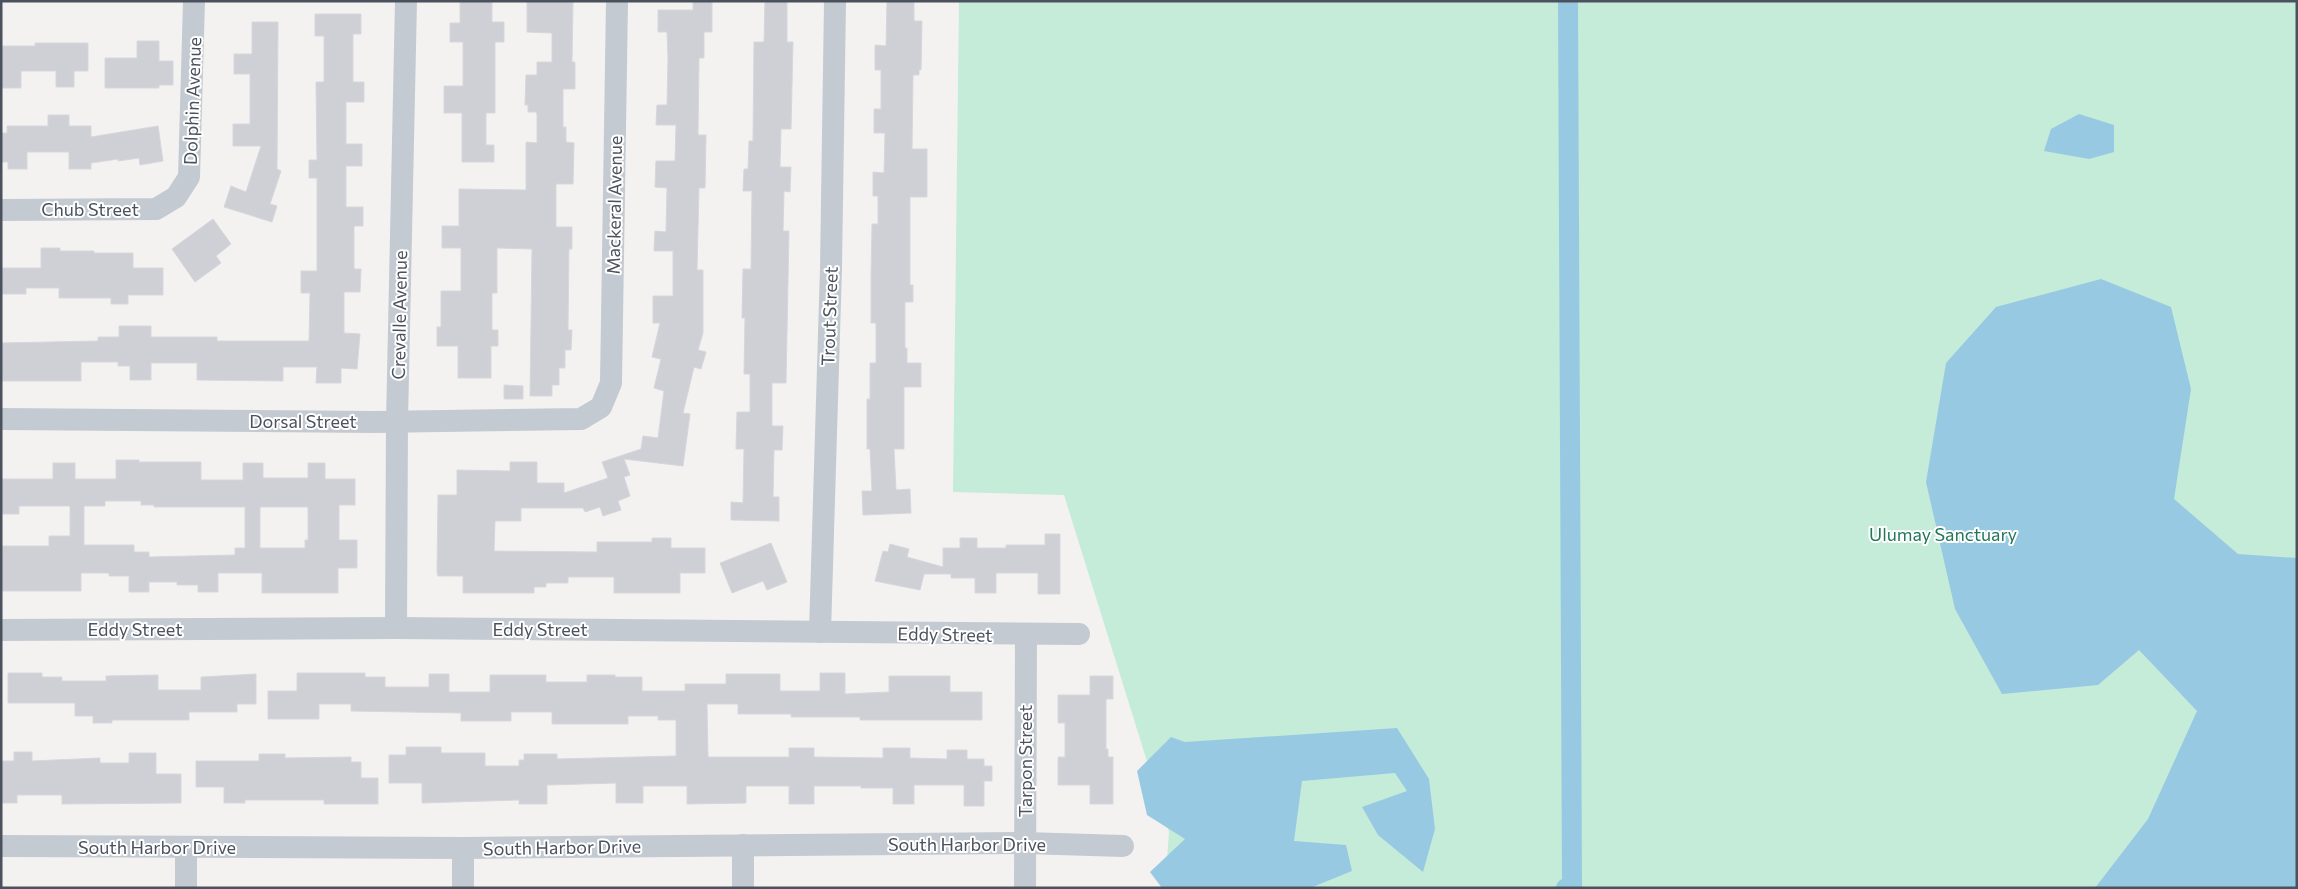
<svg xmlns="http://www.w3.org/2000/svg" width="2298" height="889" font-family="Commissioner,sans-serif">
  <style>
    .green { fill: #c5ebd9 }
    .water { fill: #98c9e3 }
    .lines { fill: none; stroke-linecap: round; stroke-linejoin: round }
    .canal { stroke: #98c9e3; stroke-width: 20 }
    .building { fill: #cfd0d5; stroke: #d6d7dc; fill-rule: evenodd }
    .minor { stroke: #c4cad1; stroke-width: 22 }
    .labels { text-anchor: middle; dominant-baseline: central; stroke-width: 4; stroke-linejoin: round; paint-order: stroke }
    .street-label { font-size: 18px; fill: #4b525d; stroke: #fff }
    .park-label { font-size: 18px; fill: #227758; stroke: #fff }
  </style>
  <rect width="100%" height="100%" fill="#f3f2f1"/>
  <!-- green -->
  <polygon class="green" points="959,1 2297,1 2297,888 1165,888 1169,832 1064,495 953,492"/>
  <!-- water -->
  <g class="water">
    <polygon points="2079,114 2114,125 2114,152 2089,159 2044,151 2051,129"/>
    <polygon points="2101,279 2171,307 2191,389 2174,499 2238,554 2297,558 2297,888 2095,888 2148,819 2197,711 2139,650 2098,685 2002,694 1955,609 1926,482 1946,363 1996,307"/>
    <polygon points="1397,728 1429,779 1435,829 1423,872 1378,835 1362,807 1407,791 1395,773 1302,781 1294,841 1346,845 1352,871 1310,888 1162,888 1150,872 1185,839 1147,815 1137,771 1171,737 1185,742"/>
  </g>
  <g class="lines">
    <!-- canal -->
    <polyline class="canal" points="1566,888 1572,886 1568,1"/>
  </g>
  <!-- building -->
  <g class="building">
    <polygon points="460,1 492,1 492,22 504,22 504,42 495,42 495,113 486,113 486,145 494,145 494,162 462,162 462,113 444,113 444,86 463,86 463,42 450,42 450,23 460,23"/>
    <polygon points="527,1 573,1 572,62 575,62 575,89 563,89 563,127 566,127 566,142 574,143 573,184 556,184 556,227 572,227 572,249 569,249 568,330 572,330 571,350 565,350 565,368 559,368 559,385 552,385 552,396 530,396 532,249 497,248 497,293 492,293 492,330 498,330 498,346 491,346 491,378 458,378 458,346 437,346 437,327 441,327 441,291 461,291 461,248 442,248 442,226 459,226 459,189 526,190 526,142 537,143 537,114 536,112 528,112 528,105 525,105 526,75 537,75 537,62 552,62 552,33 527,32"/>
    <polygon points="693,1 712,1 712,32 704,32 704,58 699,58 698,135 706,135 705,188 699,188 697,270 703,270 703,333 698,350 706,352 701,369 694,367 683,413 690,414 683,466 624,459 630,475 624,477 630,496 618,501 621,510 603,516 600,507 585,512 583,508 521,508 521,521 495,521 494,551 597,552 597,542 652,542 652,538 671,538 671,548 705,548 705,573 680,573 680,593 614,593 614,577 568,577 568,583 546,583 546,587 534,587 534,593 463,593 463,576 438,576 437,572 438,495 457,495 457,470 510,471 510,462 537,462 537,483 564,483 564,493 608,478 602,462 641,449 643,436 658,438 664,391 654,388 661,359 652,357 660,323 653,323 653,296 673,296 673,251 654,251 655,231 666,232 667,188 655,187 656,161 675,161 676,125 656,125 657,105 667,105 668,58 667,32 658,32 658,10 693,10"/>
    <polygon points="765,1 787,1 787,42 793,42 791,129 781,129 780,167 791,167 790,192 784,191 783,231 789,231 786,383 772,383 772,426 783,426 782,450 774,450 773,497 779,497 779,521 731,520 731,502 743,503 744,449 736,449 737,412 750,412 750,374 744,374 745,318 742,318 743,269 751,269 752,191 743,191 744,169 748,169 749,141 753,141 754,42 764,42"/>
    <polygon points="887,1 914,1 914,21 922,21 921,70 919,70 919,75 913,75 912,149 927,149 927,197 910,197 910,285 913,285 913,302 905,302 905,348 907,348 907,363 921,363 921,387 904,387 904,449 894,449 896,490 910,489 911,513 863,515 862,491 872,491 870,449 867,449 867,399 870,399 870,363 876,363 876,323 871,323 871,275 872,224 878,224 878,196 873,196 873,172 884,173 885,133 874,133 874,109 881,109 881,70 875,70 875,45 886,46"/>
    <polygon points="315,14 361,14 361,34 353,34 353,82 364,82 364,102 346,102 346,144 362,144 362,166 346,166 346,207 363,207 363,226 354,226 354,269 361,269 360,292 344,292 344,333 360,334 357,369 341,368 341,383 316,383 317,367 283,367 283,381 197,380 197,363 151,363 151,380 130,380 130,366 118,366 118,362 81,362 81,381 1,381 1,343 98,341 98,337 119,337 119,326 151,326 151,337 217,337 217,341 309,341 310,293 301,293 301,271 317,271 317,178 309,178 309,160 317,160 316,82 324,82 324,36 315,36"/>
    <polygon points="252,22 278,22 277,169 281,171 270,204 277,206 272,222 224,207 231,186 246,192 261,146 233,146 233,124 250,124 250,74 234,74 234,54 252,54"/>
    <polygon points="137,41 159,41 159,61 173,61 173,85 159,85 159,88 105,88 105,58 137,58"/>
    <polygon points="35,43 88,43 88,71 74,71 74,87 56,87 56,71 21,71 21,88 1,88 1,46 35,46"/>
    <polygon points="48,115 69,115 69,126 91,126 91,137 158,126 163,161 140,165 139,158 118,161 118,159 91,163 91,169 69,169 69,152 27,152 27,169 8,169 8,162 1,162 1,133 7,133 7,126 48,126"/>
    <polygon points="213,219 231,244 216,256 221,263 195,282 172,249"/>
    <polygon points="41,248 60,248 60,251 94,251 94,253 133,253 133,268 163,268 163,295 128,295 128,304 111,304 111,298 59,298 59,288 26,288 26,294 1,294 1,268 41,268"/>
    <polygon points="504,385 523,386 523,399 504,399"/>
    <path d="M116 460H139V462H201V480H243V463H263V478H308V463H325V479H355V505H339V540H357V568H338V593H262V573H218V592H198V585H177V582H149V592H129V576H109V573H81V591H1V546H49V536H70V506H19V514H1V479H53V463H75V479H116ZM105 501H141V505H154V507H245V548H235V555L149 557V552H134V545H84V506H105ZM260 507H308V540H305V548H260Z"/>
    <polygon points="1045,534 1060,534 1060,594 1038,594 1038,573 996,573 996,593 975,593 975,578 951,578 951,574 924,574 920,590 875,581 883,551 888,552 890,544 909,549 907,557 943,567 943,548 960,548 960,538 977,538 977,548 1006,548 1006,545 1045,545"/>
    <polygon points="771,543 787,582 767,590 763,581 732,593 720,563"/>
    <polygon points="8,673 42,673 42,677 62,677 62,681 106,681 106,676 158,675 158,690 201,690 201,677 256,674 256,704 237,704 237,712 189,712 189,720 112,720 112,723 93,723 93,716 75,716 75,703 8,703"/>
    <polygon points="297,673 365,673 365,677 385,677 385,687 429,687 429,674 449,674 449,692 490,692 490,675 546,675 546,682 587,682 587,675 615,675 615,677 642,677 642,691 685,691 685,684 726,684 726,674 780,674 780,691 820,691 820,673 845,673 845,694 889,692 889,676 950,676 950,692 982,692 982,720 860,720 860,717 791,717 791,714 738,714 738,704 707,704 708,757 789,757 789,748 814,748 814,757 883,758 883,748 910,748 910,758 947,759 947,750 967,750 967,759 984,759 984,766 992,766 992,781 984,781 984,806 964,806 964,785 914,785 914,804 893,804 893,788 861,788 861,786 814,786 814,804 789,804 789,786 746,786 746,803 687,804 687,786 643,786 643,803 616,803 616,783 547,785 547,804 519,804 519,800 422,803 422,783 389,783 389,755 406,755 406,747 441,747 441,753 485,753 485,766 519,766 519,760 524,760 524,754 557,754 557,759 676,756 676,720 658,720 658,716 628,716 628,724 552,724 552,712 511,712 511,721 461,721 461,713 351,711 351,704 319,704 319,719 268,719 268,691 297,691"/>
    <polygon points="1090,676 1113,676 1113,699 1106,699 1106,749 1108,749 1108,757 1113,757 1113,804 1090,804 1090,785 1058,785 1058,757 1065,757 1065,723 1058,723 1058,695 1090,695"/>
    <polygon points="14,752 32,752 32,761 100,758 100,763 129,763 129,753 156,753 156,774 181,774 181,803 62,804 62,795 17,795 17,803 1,803 1,761 14,761"/>
    <polygon points="259,754 285,754 285,758 351,757 351,762 361,762 361,778 378,778 378,804 324,804 324,800 245,800 245,803 224,803 224,787 196,787 196,761 259,761"/>
  </g>
  <g class="lines">
    <!-- minor -->
    <g class="minor">
      <polyline points="1,210 156,209 176,197 189,177 194,1"/>
      <polyline points="1,419 376,422 581,419 601,407 611,383 617,1"/>
      <polyline points="396,628 397,422 406,1"/>
      <polyline points="1,630 396,628 1079,634"/>
      <polyline points="820,632 831,268 835,1"/>
      <polyline points="743,845 743,888"/>
      <polyline points="1,846 463,848 1025,843 1123,846"/>
      <polyline points="186,888 186,847"/>
      <polyline points="463,888 463,848"/>
      <polyline points="1025,888 1026,635"/>
    </g>
  </g>
  <g class="labels">
    <!-- street labels -->
    <g class="street-label">
      <text transform="translate(192 101) rotate(-88)">Dolphin Avenue</text>
      <text transform="translate(614 205) rotate(-89)">Mackeral Avenue</text>
      <text x="90" y="209">Chub Street</text>
      <text transform="translate(399 315) rotate(-89)">Crevalle Avenue</text>
      <text transform="translate(829 316) rotate(-88)">Trout Street</text>
      <text x="303" y="421">Dorsal Street</text>
      <text x="135" y="629">Eddy Street</text>
      <text x="540" y="629">Eddy Street</text>
      <text transform="translate(945 634) rotate(1)">Eddy Street</text>
      <text transform="translate(1025 761) rotate(-90)">Tarpon Street</text>
      <text x="967" y="844">South Harbor Drive</text>
      <text x="157" y="847">South Harbor Drive</text>
      <text transform="translate(562 847) rotate(-1)">South Harbor Drive</text>
    </g>
    <!-- park labels -->
    <g class="park-label">
      <text x="1943" y="534">Ulumay Sanctuary</text>
    </g>
  </g>
  <!-- border -->
  <rect width="2298" height="889" fill="none" stroke="#4b525d" stroke-width="5"/>
</svg>
